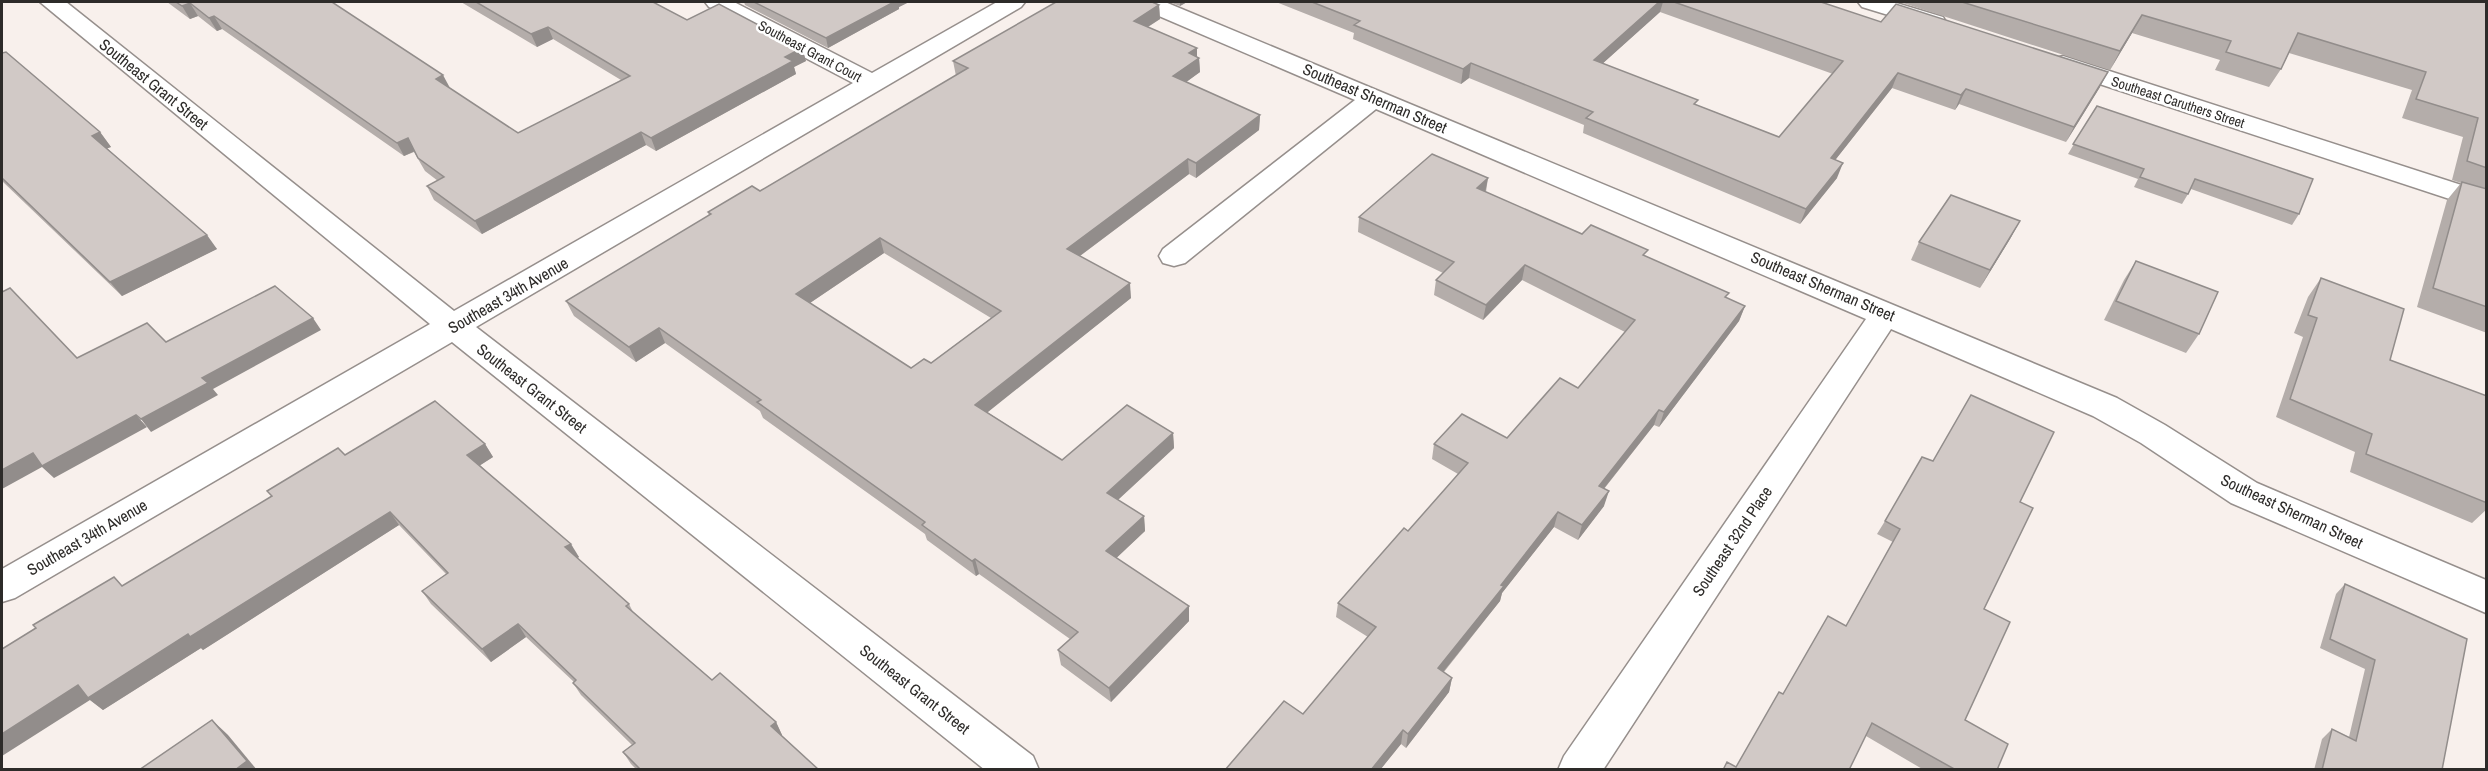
<svg xmlns="http://www.w3.org/2000/svg" width="2488" height="771" font-family="'Archivo Narrow',sans-serif">
  <style>
    .lines { fill: none; stroke-linecap: round; stroke-linejoin: round }
    .minor-casing { stroke: #968f8c; stroke-width: 3 }
    .minor { fill: #fff; fill-rule: evenodd }
    .wall { fill: #b4adaa; fill-rule: evenodd }
    .shaded-wall { fill: #928d8b }
    .building { fill: #d1c9c6; stroke: #928d8b; stroke-width: 1.5; fill-rule: evenodd }
    .labels { text-anchor: middle; dominant-baseline: central; stroke-width: 5; stroke-linejoin: round; paint-order: stroke }
    .far-street-label { font-size: 14px; fill: #2d2b29; stroke: #fff }
    .street-label { font-size: 16px; fill: #2d2b29; stroke: #fff }
  </style>
  <rect width="100%" height="100%" fill="#f8f0ec"/>
  <g class="lines">
    <defs>
      <g id="minor">
        <polygon points="40,2 66,2 454,311 853,83 709,7 705,2 734,2 872,73 997,2 1025,2 1021,7 476,327 1033,756 1039,770 985,770 452,342 15,598 2,602 2,569 430,324"/>
        <polygon points="1134,2 1165,2 2117,398 2165,425 2257,483 2486,580 2486,613 2231,503 2141,443 2093,416 1891,329 1603,770 1558,770 1564,756 1866,319 1376,109 1185,263 1174,266 1163,263 1159,256 1163,249 1355,100 1138,7"/>
        <polygon points="1858,2 1893,2 1943,17 1946,22 1943,27 1934,29 1862,7"/>
        <polygon points="2063,56 2486,193 2486,211 2054,69 2050,64 2054,59"/>
      </g>
    </defs>
    <!-- minor casing -->
    <use href="#minor" class="minor-casing"/>
    <!-- minor -->
    <use href="#minor" class="minor"/>
  </g>
  <!-- wall -->
  <g class="wall">
    <polygon points="167,2 332,2 449,88 518,133 621,80 553,39 537,47 461,2 653,2 687,20 802,48 806,61 794,67 796,74 656,151 646,145 482,234 434,200 427,186 438,181 425,171 414,152 404,156 222,29 217,31 198,16 190,19"/>
    <polygon points="744,2 909,2 899,7 899,9 828,48 745,5"/>
    <polygon points="1169,2 1187,2 1180,6"/>
    <path d="M1276 2H1821L1881 22 2100 87 2066 142 1959 104 1955 110 1892 88 1835 160 1837 178 1800 224 1583 133 1584 125 1469 78 1461 84 1353 39 1354 33ZM1660 12 1833 74 1779 137 1697 105 1603 63Z"/>
    <polygon points="1904,2 2487,2 2487,333 2417,307 2447,200 2461,183 2452,180 2463,137 2402,118 2412,90 2289,53 2281,69 2269,87 2215,70 2220,60 2132,33 2110,70 1903,3"/>
    <path d="M1159 5 1160 19 1148 27 1197 48V57L1199 58 1200 72 1186 82 1260 115 1259 130 1196 178 1189 174 1080 256 1131 298 987 412 1062 460 1173 433 1174 448 1118 500 1144 516 1145 531 1116 558 1189 606V621L1111 702 1061 665 1058 650 1070 639 979 574 976 576 927 540 925 534 763 418 760 411 665 343 636 362 574 316 566 301 709 216 708 212 760 191 956 76 953 61ZM884 253 991 318 931 363 911 368 810 303Z"/>
    <polygon points="2,53 100,132 111,147 107,148 217,249 122,296 2,181"/>
    <polygon points="2097,106 2299,214 2292,225 2191,189 2182,204 2134,187 2138,179 2068,154"/>
    <polygon points="1488,178 1486,192 1582,234 1646,256 1727,298 1745,306 1739,321 1659,427 1654,425 1604,489 1604,506 1578,540 1554,527 1502,593 1500,601 1444,672 1452,678 1449,692 1406,748 1401,744 1380,770 1225,770 1303,714 1368,637 1336,617 1338,603 1408,531 1458,474 1432,459 1434,444 1507,438 1578,388 1625,332 1522,280 1483,320 1434,295 1436,280 1443,273 1358,232 1359,217"/>
    <polygon points="2020,221 2010,239 1980,288 1911,260 1919,242"/>
    <polygon points="2136,261 2199,334 2186,353 2104,320 2124,280"/>
    <polygon points="2321,278 2390,360 2487,396 2487,509 2472,523 2350,472 2355,452 2276,417 2303,337 2294,333 2308,297"/>
    <polygon points="485,444 493,457 480,465 579,557 577,558 629,604 633,612 712,680 776,722 782,735 781,735 819,770 637,770 631,764 623,752 632,745 581,695 573,683 574,682 526,637 491,662 431,604 422,591 446,574 399,525 203,650 201,648 103,710 90,700 271,496 267,491 345,455"/>
    <polygon points="2020,502 1984,609 1965,720 1997,770 1924,770 1866,736 1736,767 1783,694 1846,626 1893,542 1877,534 1885,521"/>
    <polygon points="2345,584 2442,770 2314,770 2322,739 2332,729 2349,737 2365,669 2320,648 2336,594"/>
  </g>
  <!-- shaded-wall -->
  <g class="shaded-wall">
    <polygon points="894,2 909,2 899,7 899,9 828,48 826,38"/>
    <polygon points="1180,2 1187,2 1180,6"/>
    <polygon points="1659,2 1663,2 1660,12 1591,74 1594,60"/>
    <polygon points="190,3 198,16 190,19 182,6"/>
    <polygon points="1159,5 1160,19 1135,35 1134,21"/>
    <polygon points="2142,15 2132,33 2110,70 2120,51"/>
    <polygon points="214,16 222,29 217,31 209,18"/>
    <polygon points="548,27 553,39 537,47 531,34"/>
    <polygon points="802,48 806,61 794,67 796,74 656,151 651,138 785,57"/>
    <polygon points="1197,48 1197,59 1199,58 1200,72 1174,91 1173,76 1189,53"/>
    <polygon points="1471,63 1469,78 1461,84 1463,69"/>
    <polygon points="2108,72 2100,87 2066,142 2074,127"/>
    <polygon points="1898,73 1892,88 1825,173 1831,158"/>
    <polygon points="443,75 450,88 436,79"/>
    <polygon points="1966,89 1959,104 1955,110 1961,95"/>
    <polygon points="1260,115 1259,130 1196,178 1196,163"/>
    <polygon points="100,132 111,147 103,150 92,136"/>
    <polygon points="641,132 646,145 482,234 475,221"/>
    <polygon points="408,138 415,151 404,156 397,143"/>
    <polygon points="1188,159 1189,174 1069,264 1067,249"/>
    <polygon points="1843,163 1837,178 1800,224 1806,209"/>
    <polygon points="1488,178 1485,193 1477,188"/>
    <polygon points="2020,221 2010,239 1980,288 1990,270"/>
    <polygon points="207,235 217,249 122,296 110,282"/>
    <polygon points="880,238 884,253 801,309 796,294"/>
    <polygon points="1525,265 1522,280 1483,320 1486,305"/>
    <polygon points="1130,283 1131,298 978,420 975,405"/>
    <polygon points="1745,306 1739,321 1659,427 1664,412"/>
    <polygon points="313,318 321,330 213,389 218,395 151,432 141,419 202,378"/>
    <polygon points="659,328 665,343 636,362 629,347"/>
    <polygon points="1659,410 1654,425 1594,501 1599,486"/>
    <polygon points="136,415 147,427 54,478 42,467 2,489 2,470 33,453"/>
    <polygon points="1173,433 1174,448 1109,508 1107,493"/>
    <polygon points="485,444 493,457 476,468 467,455"/>
    <polygon points="1609,491 1604,506 1578,540 1582,525"/>
    <polygon points="390,512 399,525 203,650 201,648 103,710 90,700 2,756 2,734 78,685 188,634"/>
    <polygon points="1558,512 1554,527 1502,593 1500,601 1435,682 1438,668 1501,585"/>
    <polygon points="1144,516 1145,531 1108,566 1106,551"/>
    <polygon points="571,544 579,557 573,561 565,547"/>
    <polygon points="975,559 979,574 976,576 972,561"/>
    <polygon points="1189,606 1189,621 1111,702 1109,688"/>
    <polygon points="518,624 526,637 491,662 482,649"/>
    <polygon points="1452,678 1449,692 1406,748 1408,734"/>
    <polygon points="212,720 228,735 257,770 235,770"/>
    <polygon points="776,722 782,735 777,739 771,726"/>
    <polygon points="1403,730 1401,744 1380,770 1371,770"/>
  </g>
  <!-- building -->
  <g class="building">
    <polygon points="176,2 332,2 443,75 436,79 518,133 630,76 548,27 531,34 476,2 653,2 687,20 719,4 802,48 785,57 793,61 651,138 641,132 475,221 427,186 444,177 418,158 408,138 397,143 214,16 209,18 190,3 182,6"/>
    <polygon points="754,2 894,2 826,38"/>
    <path d="M1056 2H1152L1159 5 1134 21 1197 48 1189 53 1199 58 1173 76 1260 115 1196 163 1188 159 1067 249 1130 283 975 405 1062 460 1127 405 1173 433 1107 493 1144 516 1106 551 1189 606 1109 688 1058 650 1078 632 975 559 972 561 922 525 925 522 757 402 761 400 659 328 629 347 566 301 711 214 708 212 752 186 760 191 968 68 953 61ZM880 238 1001 311 931 363 924 359 911 368 796 294Z"/>
    <polygon points="1312,2 1659,2 1594,60 1698,100 1694,104 1779,137 1843,61 1674,2 1821,2 1881,22 1896,4 2108,72 2074,127 1966,89 1961,95 1898,73 1831,158 1843,163 1806,209 1586,118 1593,112 1471,63 1463,69 1354,25 1360,21"/>
    <polygon points="1962,2 2487,2 2487,168 2467,161 2478,118 2416,99 2426,72 2298,33 2281,69 2226,52 2231,41 2142,15 2120,51"/>
    <polygon points="6,52 100,132 92,136 207,235 110,282 2,178 2,53"/>
    <polygon points="2097,106 2313,179 2299,214 2195,179 2188,194 2140,177 2144,169 2073,144"/>
    <polygon points="1432,154 1488,178 1477,188 1582,234 1591,225 1648,250 1643,255 1729,293 1725,297 1745,306 1664,412 1659,410 1599,486 1609,491 1582,525 1558,512 1501,585 1504,586 1438,668 1452,678 1408,734 1403,730 1371,770 1225,770 1284,701 1303,714 1376,627 1338,603 1404,528 1408,531 1468,463 1434,444 1462,414 1507,438 1560,378 1578,388 1635,320 1525,265 1486,305 1436,280 1454,262 1359,217"/>
    <polygon points="2462,182 2487,189 2487,307 2433,288"/>
    <polygon points="1951,195 2020,221 1990,270 1919,242"/>
    <polygon points="2136,261 2218,292 2199,334 2116,301"/>
    <polygon points="2321,278 2404,309 2390,360 2487,396 2487,503 2366,454 2372,434 2290,399 2317,318 2308,315"/>
    <polygon points="275,286 313,318 202,378 208,383 141,419 136,415 42,466 33,453 2,470 2,292 10,288 77,358 147,323 166,342"/>
    <polygon points="1971,395 2054,432 2020,502 2033,508 1984,609 2010,622 1965,720 2008,744 1997,770 1956,770 1872,723 1849,770 1723,770 1727,762 1736,767 1779,692 1783,694 1828,616 1846,626 1900,529 1885,521 1922,457 1933,461"/>
    <polygon points="435,401 485,444 467,455 571,544 565,547 629,604 626,606 712,680 720,673 776,722 771,726 819,770 641,770 623,752 635,743 573,683 576,680 518,624 482,649 422,591 448,573 390,512 190,637 188,634 88,698 78,685 2,734 2,649 36,628 33,625 114,577 122,586 272,496 267,491 338,448 345,455"/>
    <polygon points="2345,584 2467,639 2442,770 2322,770 2332,729 2356,741 2375,660 2330,639"/>
    <polygon points="212,720 247,761 235,770 139,770"/>
  </g>
  <g class="labels">
    <!-- far-street labels -->
    <g class="far-street-label">
      <text transform="translate(810 51) rotate(28)">Southeast Grant Court</text>
      <text transform="translate(2178 102) rotate(18)">Southeast Caruthers Street</text>
    </g>
    <!-- street labels -->
    <g class="street-label">
      <text transform="translate(154 84) rotate(39)">Southeast Grant Street</text>
      <text transform="translate(1375 98) rotate(23)">Southeast Sherman Street</text>
      <text transform="translate(1823 286) rotate(23)">Southeast Sherman Street</text>
      <text transform="translate(508 295) rotate(-30)">Southeast 34th Avenue</text>
      <text transform="translate(532 388) rotate(38)">Southeast Grant Street</text>
      <text transform="translate(2292 511) rotate(25)">Southeast Sherman Street</text>
      <text transform="translate(87 537) rotate(-30)">Southeast 34th Avenue</text>
      <text transform="translate(1732 541) rotate(-56)">Southeast 32nd Place</text>
      <text transform="translate(915 689) rotate(38)">Southeast Grant Street</text>
    </g>
  </g>
  <!-- border -->
  <rect width="2488" height="771" fill="none" stroke="#2d2b29" stroke-width="6"/>
</svg>
